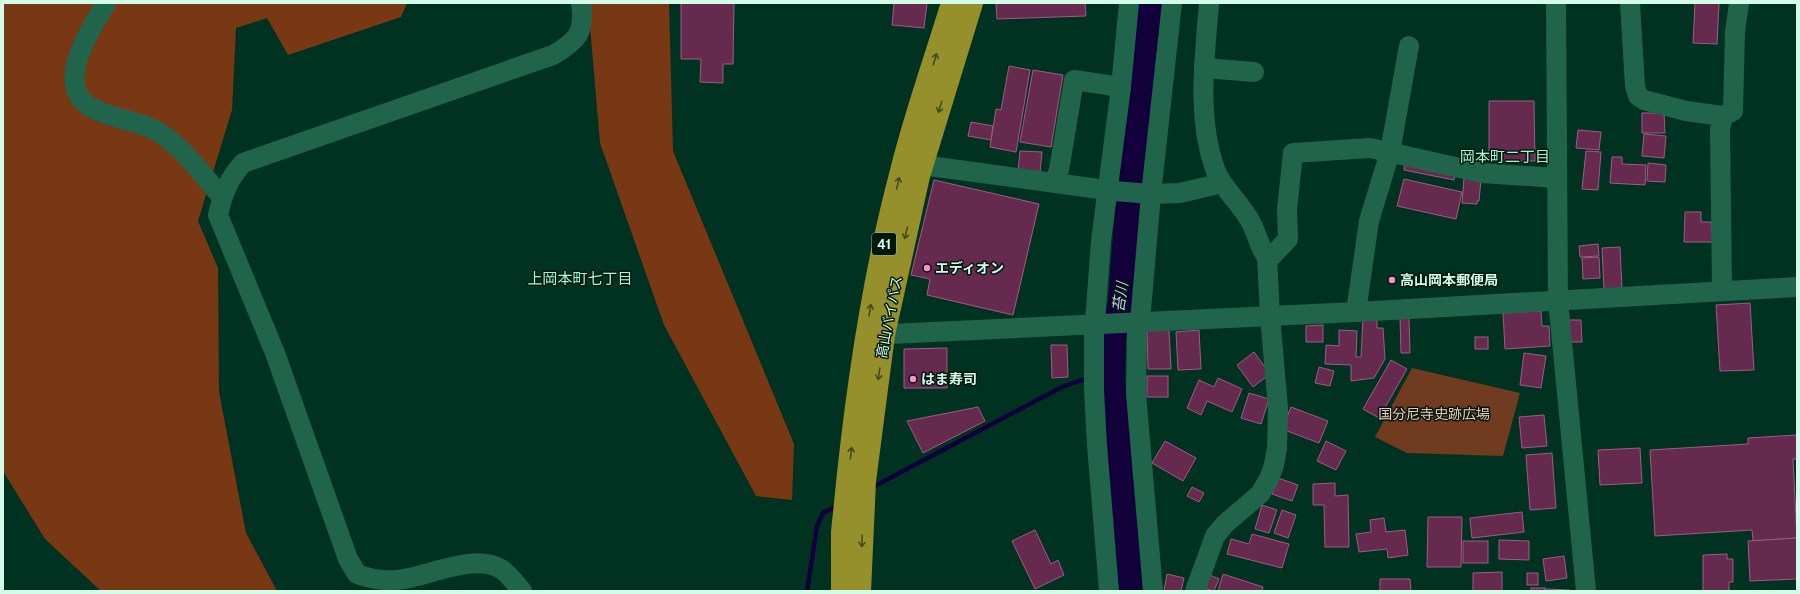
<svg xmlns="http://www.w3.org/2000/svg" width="1800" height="594" font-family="'Public Sans','Noto Sans JP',sans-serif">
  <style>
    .green { fill: #713b1f }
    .forest { fill: #793814 }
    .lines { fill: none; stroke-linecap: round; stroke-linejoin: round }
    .stream { stroke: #12003a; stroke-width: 4.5 }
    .river { stroke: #12003a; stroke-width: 26 }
    .building { fill: #662a4e; stroke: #9e5c81 }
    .minor { stroke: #20644c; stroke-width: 20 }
    .highway { stroke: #95902c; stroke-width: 22 }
    .oneway { stroke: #434d1c }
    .poi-dot { fill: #f890ca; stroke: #00170e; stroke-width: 1.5 }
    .labels { text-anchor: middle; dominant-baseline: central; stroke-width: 3; stroke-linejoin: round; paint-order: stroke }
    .shield { fill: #00170e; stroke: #94b7a7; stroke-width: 1 }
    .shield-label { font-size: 13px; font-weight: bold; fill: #d3fce9 }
    .poi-label { font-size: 14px; font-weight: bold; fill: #d3fce9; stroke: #00170e; text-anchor: start }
    .street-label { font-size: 14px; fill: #d3fce9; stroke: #00170e }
    .park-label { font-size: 14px; fill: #f3cab7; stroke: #00170e }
    .neighbourhood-label { font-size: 15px; fill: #a1f8d3; stroke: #00170e }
    .water-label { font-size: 15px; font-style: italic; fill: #c9c9ef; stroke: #00170e }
  </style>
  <rect width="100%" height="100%" fill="#003222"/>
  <!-- green -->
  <polygon class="green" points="1412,368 1520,393 1503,456 1407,453 1375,437"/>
  <!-- forest -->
  <g class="forest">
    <polygon points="3,3 407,3 401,17 288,55 267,18 236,28 232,110 198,221 218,268 219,392 246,533 277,591 101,591 45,539 3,471"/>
    <polygon points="588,3 669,3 673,151 794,444 792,500 756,496 664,325 600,143"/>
  </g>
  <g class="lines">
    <!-- stream -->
    <g class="stream">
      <polyline points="1098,380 1112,380"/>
      <polyline points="871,488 1062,387 1082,380 1089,380"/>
      <polyline points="807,591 817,526 823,513 837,506"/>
    </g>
    <!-- river -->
    <polyline class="river" points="1132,591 1112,380 1113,337 1121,303 1128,208 1149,3"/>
  </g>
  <!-- building -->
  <g class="building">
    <polygon points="681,3 734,3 733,64 723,64 723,83 700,82 701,59 681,59"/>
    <polygon points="894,3 927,3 924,28 892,25"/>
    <polygon points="996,3 1085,3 1086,16 997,19"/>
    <polygon points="1695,3 1719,3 1717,44 1693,43"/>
    <polygon points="1009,66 1030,70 1016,152 990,147 996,109 1001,110"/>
    <polygon points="1033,70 1063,75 1051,147 1020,142"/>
    <polygon points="1489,101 1534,101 1535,161 1489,161"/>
    <polygon points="1642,113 1664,113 1665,133 1642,133"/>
    <polygon points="971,122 993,126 991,140 968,136"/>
    <polygon points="1578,130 1601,132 1599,150 1576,148"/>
    <polygon points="1644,134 1666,136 1664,158 1642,156"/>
    <polygon points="1020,151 1042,152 1040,173 1018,171"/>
    <polygon points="1586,151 1601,152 1598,190 1582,189"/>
    <polygon points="1612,157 1622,157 1622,164 1646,165 1645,185 1610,183"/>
    <polygon points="1405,161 1456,171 1454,180 1404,170"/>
    <polygon points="1648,163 1666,165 1665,182 1647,181"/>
    <polygon points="1464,178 1481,179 1479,201 1477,201 1477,204 1462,203"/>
    <polygon points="1404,179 1462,192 1456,219 1397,206"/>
    <polygon points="934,180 1039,204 1013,315 927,295 930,279 911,275"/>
    <polygon points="1685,212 1701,212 1701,222 1711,222 1713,242 1684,242"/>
    <polygon points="1598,244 1599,256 1580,257 1579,246"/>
    <polygon points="1620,247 1622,289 1604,289 1602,248"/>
    <polygon points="1599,257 1600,278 1583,279 1582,258"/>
    <polygon points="1750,303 1754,370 1720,371 1716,305"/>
    <polygon points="1541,311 1542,326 1549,326 1550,346 1505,349 1503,313"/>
    <polygon points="1363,318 1377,319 1377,328 1383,328 1385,359 1374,378 1351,381 1351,365 1325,364 1326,345 1339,346 1339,330 1357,331 1356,357 1361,357"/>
    <polygon points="1400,318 1409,318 1410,353 1401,353"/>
    <polygon points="1569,320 1581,320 1582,342 1570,342"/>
    <polygon points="1323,325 1323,342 1306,342 1306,326"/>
    <polygon points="1169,330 1171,369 1148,369 1147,331"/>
    <polygon points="1199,330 1201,369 1178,370 1176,332"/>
    <rect x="1475" y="337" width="13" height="12"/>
    <polygon points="1051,345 1067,345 1068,377 1052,378"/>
    <polygon points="947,348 947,388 904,388 904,349"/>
    <polygon points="1254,352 1270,374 1253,387 1237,365"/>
    <polygon points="1524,353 1546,356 1541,388 1520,385"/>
    <polygon points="1391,360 1407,369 1379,418 1363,409"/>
    <polygon points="1319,367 1334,371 1330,386 1315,383"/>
    <rect x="1147" y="376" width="21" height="21"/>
    <polygon points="1218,378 1242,389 1232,412 1207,401 1201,415 1187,408 1199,380 1214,387"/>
    <polygon points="1249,393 1269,399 1261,424 1241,418"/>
    <polygon points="978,407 985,421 923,453 907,421"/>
    <polygon points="1291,407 1328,421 1319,443 1282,429"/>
    <polygon points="1544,415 1547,446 1522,448 1519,417"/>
    <polygon points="1797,435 1797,459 1793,459 1797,538 1753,541 1752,530 1655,536 1650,450 1748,444 1748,438"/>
    <polygon points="1165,441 1196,458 1183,481 1152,463"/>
    <polygon points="1326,441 1346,451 1336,470 1317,461"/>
    <polygon points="1640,448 1642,483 1600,485 1598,450"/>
    <polygon points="1552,453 1556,508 1530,510 1526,455"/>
    <polygon points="1278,478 1298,485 1292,501 1272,494"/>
    <polygon points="1335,483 1335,496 1348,495 1349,547 1325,547 1324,505 1313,505 1313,484"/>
    <polygon points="1192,487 1204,493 1199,502 1187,496"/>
    <polygon points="1262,505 1277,510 1269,533 1255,529"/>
    <polygon points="1282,510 1296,515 1288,538 1274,533"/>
    <polygon points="1522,512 1524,532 1472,538 1470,518"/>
    <polygon points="1428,517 1462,517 1461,567 1427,567"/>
    <polygon points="1384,518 1386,532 1405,530 1408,555 1388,558 1387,549 1359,552 1356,534 1371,532 1370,520"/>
    <polygon points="1035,530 1051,564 1058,560 1064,575 1035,589 1012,541"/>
    <polygon points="1252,534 1289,544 1282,568 1227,554 1231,539 1249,544"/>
    <polygon points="1797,538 1797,579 1750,581 1748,541"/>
    <polygon points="1499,540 1529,541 1529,560 1499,559"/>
    <rect x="1463" y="541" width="25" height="22"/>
    <polygon points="1727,554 1727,559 1733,559 1733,582 1729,582 1729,591 1703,591 1703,555"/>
    <polygon points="1564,556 1567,578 1546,581 1543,559"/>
    <polygon points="1502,572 1502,591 1473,591 1473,573"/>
    <polygon points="1205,573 1219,579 1214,591 1200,587"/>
    <rect x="1527" y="573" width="11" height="12"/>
    <polygon points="1167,574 1184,578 1181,591 1164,591"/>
    <polygon points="1223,574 1263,587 1262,591 1218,591"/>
    <polygon points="1380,579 1410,579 1411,591 1380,591"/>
    <rect x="1531" y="588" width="14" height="3"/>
    <polygon points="1545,589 1570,590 1570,591 1545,591"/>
  </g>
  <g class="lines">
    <!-- minor -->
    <g class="minor">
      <path d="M106 3C91 29 52 86 92 108 111 118 136 121 155 130 180 143 203 176 222 197"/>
      <polyline points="1556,3 1558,300 1586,591"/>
      <polyline points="1630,3 1635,86 1638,96 1644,100 1686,111 1723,116"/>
      <polyline points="1204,66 1217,69 1254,72"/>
      <polyline points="922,165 1114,191 1151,194 1180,193 1214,185"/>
      <polyline points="1054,183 1059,170 1074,80 1121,87"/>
      <polyline points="1267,257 1272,256 1288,239 1287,209 1293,153 1370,148 1482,173 1557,178"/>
      <polyline points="1722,290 1720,129 1723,116 1733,111 1735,32 1739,3"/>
      <polyline points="1356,312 1369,221 1390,152 1409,46"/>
      <polyline points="869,335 1356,312 1797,287"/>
      <path d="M522 591C515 583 509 574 501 569 473 552 426 578 396 580 382 581 370 579 357 574L348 559 275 353 218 215C223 193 228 180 243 163L553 55C578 41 585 32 581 3"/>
      <polyline points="1109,591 1097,445 1094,390 1094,336 1101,241 1121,87 1129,3"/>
      <polyline points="1153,591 1136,394 1137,331 1140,322 1151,194 1172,3"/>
      <path d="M1195 591 1215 536 1225 524 1260 494 1269 479 1274 465 1277 448 1278 408 1270 316 1267 257C1258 246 1257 231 1249 219 1240 203 1220 185 1215 169 1196 116 1205 57 1209 3"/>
    </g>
    <!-- highway -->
    <g class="highway">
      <path d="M842 591V532L844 513C855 398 871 283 901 171 915 114 935 59 952 3"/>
      <polyline points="860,591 865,481 884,335 919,176 972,3"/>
    </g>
  </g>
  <!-- one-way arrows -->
  <defs><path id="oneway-shaft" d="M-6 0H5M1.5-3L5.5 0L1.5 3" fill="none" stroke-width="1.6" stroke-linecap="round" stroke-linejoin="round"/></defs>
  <g class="oneway">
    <use href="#oneway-shaft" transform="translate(935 59) rotate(-73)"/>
    <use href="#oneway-shaft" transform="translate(940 107) rotate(107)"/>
    <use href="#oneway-shaft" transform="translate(898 183) rotate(-77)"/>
    <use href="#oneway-shaft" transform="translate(906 233) rotate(103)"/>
    <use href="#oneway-shaft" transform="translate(870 310) rotate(-80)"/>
    <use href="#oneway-shaft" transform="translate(879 374) rotate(98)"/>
    <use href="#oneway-shaft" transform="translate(851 453) rotate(-83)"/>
    <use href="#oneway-shaft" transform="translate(862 541) rotate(91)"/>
  </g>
  <!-- markers -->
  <g class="poi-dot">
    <circle cx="927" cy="268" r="4"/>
    <circle cx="1392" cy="280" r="4"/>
    <circle cx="913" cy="379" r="4"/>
  </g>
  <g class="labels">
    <!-- shield labels -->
    <rect class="shield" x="872" y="233" width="24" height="22" rx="3"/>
    <g class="shield-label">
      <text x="884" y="244">41</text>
    </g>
    <!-- poi labels -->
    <g class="poi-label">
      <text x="935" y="268">エディオン</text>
      <text x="1400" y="280">高山岡本郵便局</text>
      <text x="921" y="379">はま寿司</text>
    </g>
    <!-- street labels -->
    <g class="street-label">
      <text transform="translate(889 317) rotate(-79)">高山バイパス</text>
    </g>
    <!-- park labels -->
    <g class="park-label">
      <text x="1434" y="414">国分尼寺史跡広場</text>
    </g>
    <!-- neighbourhood labels -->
    <g class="neighbourhood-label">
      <text x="1505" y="156">岡本町二丁目</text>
      <text x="580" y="278">上岡本町七丁目</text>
    </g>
    <!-- water labels -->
    <g class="water-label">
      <text transform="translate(1120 297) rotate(-82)">苔川</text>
    </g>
  </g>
  <!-- border -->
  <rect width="1800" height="594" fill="none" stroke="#d3fce9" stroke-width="8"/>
</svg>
